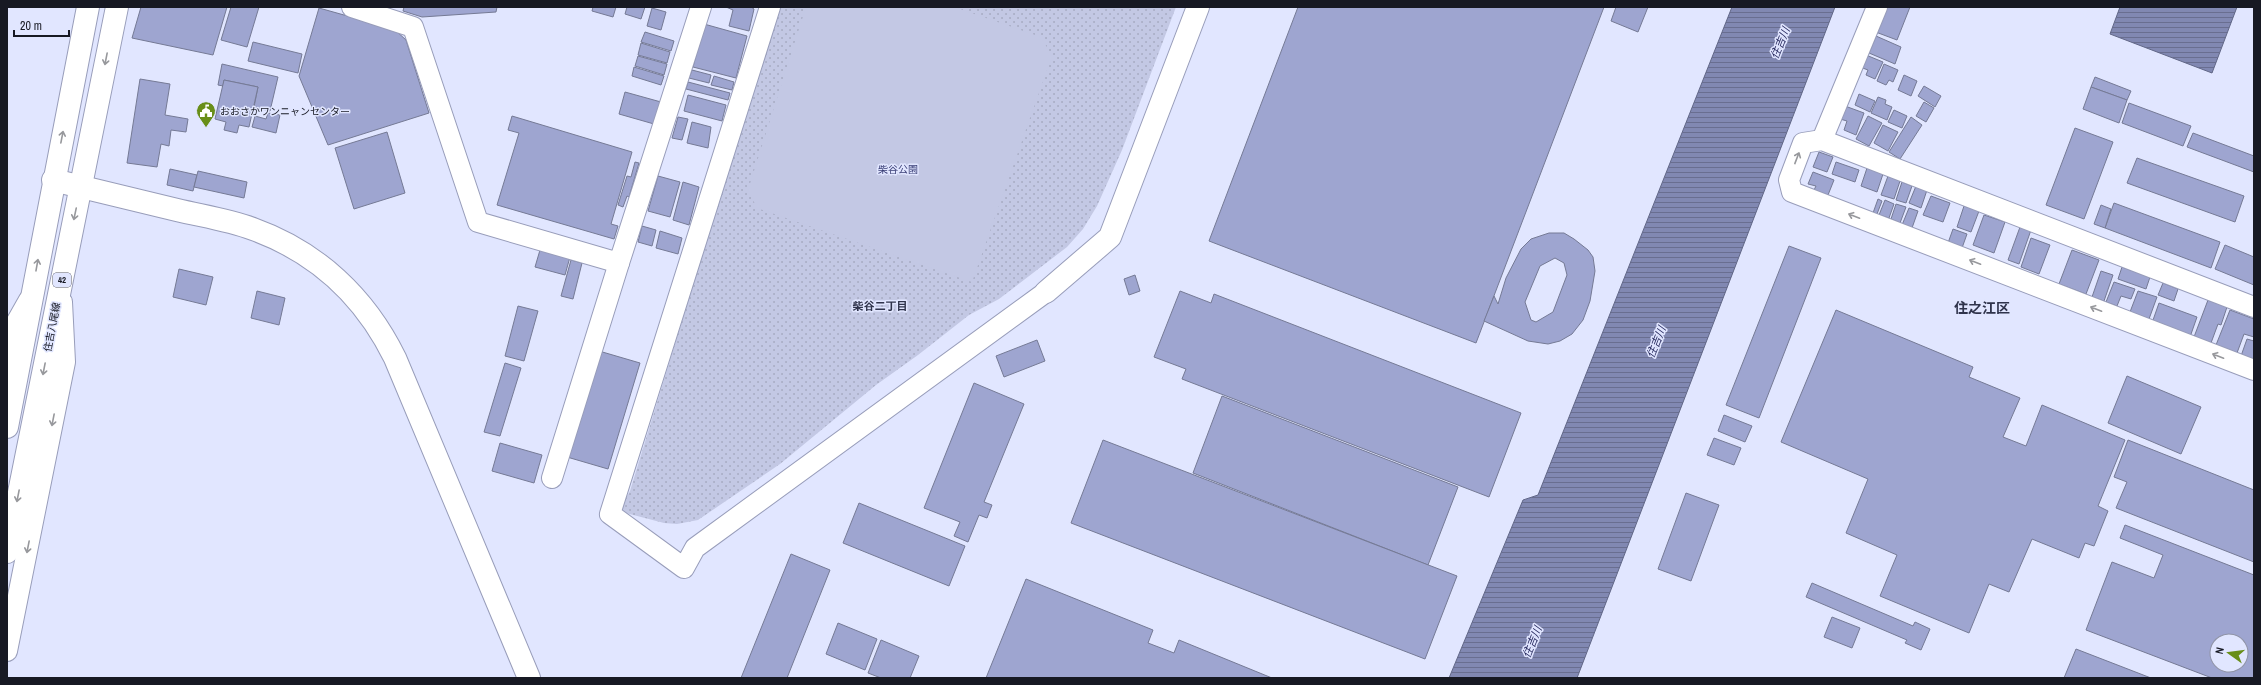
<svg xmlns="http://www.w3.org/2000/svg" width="2261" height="685" font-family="'Archivo Narrow','Noto Sans JP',sans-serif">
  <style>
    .park { fill: url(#park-dots) }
    .pitch { fill: #c3c8e4 }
    .water { fill: url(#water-rules); stroke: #616787 }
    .building { fill: #9ea5d0; stroke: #757a95; fill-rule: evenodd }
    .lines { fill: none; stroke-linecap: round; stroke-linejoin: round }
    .minor-casing { stroke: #989dba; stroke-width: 22 }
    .tertiary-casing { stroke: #989dba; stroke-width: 24 }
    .primary-casing { stroke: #989dba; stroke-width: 24 }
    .minor { stroke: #fff; stroke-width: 20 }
    .tertiary { stroke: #fff; stroke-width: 22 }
    .primary { stroke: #fff; stroke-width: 22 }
    .oneway { stroke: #97989c }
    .labels { text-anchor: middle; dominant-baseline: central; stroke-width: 3; stroke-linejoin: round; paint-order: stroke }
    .shield { fill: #e1e6ff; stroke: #545665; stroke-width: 1 }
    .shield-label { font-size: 9px; font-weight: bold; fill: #171923 }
    .poi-label { font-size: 10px; fill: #171923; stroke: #e1e6ff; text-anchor: start }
    .park-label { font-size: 10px; fill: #393e76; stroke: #e1e6ff }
    .street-label { font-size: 10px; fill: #171923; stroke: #e1e6ff }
    .water-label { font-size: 11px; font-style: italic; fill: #272a5f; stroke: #e1e6ff }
    .neighbourhood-label { font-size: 11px; font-weight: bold; fill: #2f334b; stroke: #e1e6ff }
    .district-label { font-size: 14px; font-weight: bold; fill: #2f334b; stroke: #e1e6ff }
  </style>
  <defs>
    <pattern id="park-dots" width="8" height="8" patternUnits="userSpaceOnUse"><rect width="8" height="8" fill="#c3c8e4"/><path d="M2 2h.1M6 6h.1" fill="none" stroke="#a7abc3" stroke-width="1.8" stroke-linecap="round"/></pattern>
    <pattern id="water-rules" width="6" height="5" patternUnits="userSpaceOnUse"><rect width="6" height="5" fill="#8188b2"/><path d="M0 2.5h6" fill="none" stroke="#696e90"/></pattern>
  </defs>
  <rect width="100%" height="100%" fill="#e1e6ff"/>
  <!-- park -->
  <polygon class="park" points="778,7 1176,7 1122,150 1097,206 1083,229 1067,247 999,299 969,315 918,355 876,385 780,464 698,520 677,524 664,523 618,511 630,491"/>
  <!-- pitch -->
  <polygon class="pitch" points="806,7 954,7 1041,37 1052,56 972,282 757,208 748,190"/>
  <!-- water -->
  <g class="water">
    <polygon points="1732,7 1835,7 1577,678 1449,678 1523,500 1538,495"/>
    <polygon points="2120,7 2237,7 2212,73 2110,34"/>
  </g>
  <!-- building -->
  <g class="building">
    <polygon points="141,7 227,7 213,55 132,38"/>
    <polygon points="231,7 259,7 247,47 221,40"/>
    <polygon points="404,7 497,7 496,12 422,17 403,11"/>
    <polygon points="593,7 616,7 613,17 592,11"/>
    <polygon points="627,7 645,7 641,19 625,14"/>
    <polygon points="726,7 751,7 754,9 749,31 729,26 733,10"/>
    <polygon points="1298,7 1604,7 1476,343 1209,241"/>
    <polygon points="1616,7 1648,7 1638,32 1611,21"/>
    <polygon points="1882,7 1910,7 1897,40 1873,31"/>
    <polygon points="319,8 394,29 406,40 429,113 328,145 299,76"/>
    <polygon points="652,8 666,12 661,30 647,26"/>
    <polygon points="704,24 747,36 736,78 693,67"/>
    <polygon points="645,32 674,41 671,51 641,42"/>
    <polygon points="1876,36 1901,47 1895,64 1869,53"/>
    <polygon points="253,42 302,54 298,73 248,61"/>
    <polygon points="641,43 670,52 667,63 638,55"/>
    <polygon points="1866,55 1883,62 1875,79 1866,75 1868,70 1860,67"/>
    <polygon points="638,56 667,64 664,75 635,66"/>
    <polygon points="222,64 278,77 270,111 254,107 258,87 224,80 223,86 218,85"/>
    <polygon points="1884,64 1898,70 1893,82 1889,80 1886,85 1877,81"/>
    <polygon points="634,67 664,76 661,85 632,76"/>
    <polygon points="692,70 711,75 709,83 689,78"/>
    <polygon points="1904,75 1917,81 1911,96 1898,90"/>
    <polygon points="714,76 734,82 732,90 711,85"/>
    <polygon points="2095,77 2131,91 2127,100 2091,87"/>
    <polygon points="140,79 170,84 165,115 188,119 186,132 171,130 169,146 161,144 157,167 127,163"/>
    <polygon points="224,80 258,87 249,127 239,125 237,133 224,130 226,122 215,119"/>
    <polygon points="688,82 730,93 728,100 686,89"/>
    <polygon points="1924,86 1941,96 1935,107 1918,96"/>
    <polygon points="2091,87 2127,100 2119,123 2083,109"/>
    <polygon points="625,92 661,102 654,124 619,114"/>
    <polygon points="1859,94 1875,101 1870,112 1855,105"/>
    <polygon points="688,95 726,105 722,121 684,111"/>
    <polygon points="1878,97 1886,100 1885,104 1892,107 1887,120 1871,113"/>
    <polygon points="1924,102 1934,108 1926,122 1916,116"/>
    <polygon points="2129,103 2191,126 2183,146 2122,123"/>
    <polygon points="1845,106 1864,113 1856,135 1844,130 1847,121 1840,119"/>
    <polygon points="1894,110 1907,116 1902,128 1888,122"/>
    <polygon points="268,113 280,115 276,133 252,127 255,116 266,119"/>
    <polygon points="512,116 632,152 611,224 618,226 614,239 497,205 519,133 508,130"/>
    <polygon points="1868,116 1882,123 1869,146 1856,139"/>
    <polygon points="678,117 688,119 682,140 672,138"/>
    <polygon points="1911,117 1922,125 1900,159 1889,152"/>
    <polygon points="692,122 711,127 708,148 687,143"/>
    <polygon points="1883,125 1898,132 1888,151 1874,143"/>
    <polygon points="2075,128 2113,142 2084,219 2046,205"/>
    <polygon points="387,132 405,193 354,209 335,148"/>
    <polygon points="2193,133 2254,156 2254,172 2187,147"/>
    <polygon points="1819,152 1833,157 1827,172 1813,167"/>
    <polygon points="2137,158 2244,196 2235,222 2127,183"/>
    <polygon points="635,162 639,163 629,197 627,196 623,207 618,205 627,176 631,177"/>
    <polygon points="1836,162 1859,170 1855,182 1832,174"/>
    <polygon points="1867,168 1883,174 1877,192 1861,186"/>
    <polygon points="170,169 197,175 193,191 167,185"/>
    <polygon points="198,171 247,182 244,198 194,187"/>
    <polygon points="1813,172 1834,180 1828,195 1814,190 1816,186 1808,184"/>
    <polygon points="658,176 680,182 670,217 648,211"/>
    <polygon points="1888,176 1900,181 1894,199 1881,195"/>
    <polygon points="683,182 699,187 689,225 673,220"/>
    <polygon points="1902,182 1912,186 1906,203 1896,200"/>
    <polygon points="1916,186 1927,190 1921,208 1909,203"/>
    <polygon points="1931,196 1950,203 1943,222 1923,215"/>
    <polygon points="1878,199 1882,201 1877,214 1873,213"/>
    <polygon points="1885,200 1894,204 1889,218 1879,215"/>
    <polygon points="2114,203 2220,242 2211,268 2105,228"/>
    <polygon points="1896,204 1906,207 1900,223 1891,219"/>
    <polygon points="2101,205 2111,209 2105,228 2094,224"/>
    <polygon points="1964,206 1979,211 1971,232 1957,227"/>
    <polygon points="1909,208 1918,211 1912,228 1902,225"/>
    <polygon points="1984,215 2005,222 1994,253 1973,245"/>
    <polygon points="642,226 656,230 652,246 638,242"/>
    <polygon points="2020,227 2031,230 2019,264 2008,260"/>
    <polygon points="1953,229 1967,234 1962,248 1948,243"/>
    <polygon points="660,231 682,238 678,254 656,248"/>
    <path d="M1549 233H1564L1574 239 1588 250 1593 257 1595 271 1590 301 1583 320 1572 334 1560 341 1548 344 1528 341 1484 321 1494 296 1498 304 1506 278 1521 249 1531 239ZM1555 258 1564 263 1567 275 1553 312 1536 322 1531 320 1525 302 1540 266Z"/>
    <polygon points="2031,238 2050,245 2039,274 2021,267"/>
    <polygon points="2225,245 2254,257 2254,285 2215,269"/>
    <polygon points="1789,246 1821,258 1759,418 1726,405"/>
    <polygon points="540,250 570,257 565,275 535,267"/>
    <polygon points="2072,250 2099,260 2086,294 2059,284"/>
    <polygon points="571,260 582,263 573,299 561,296"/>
    <polygon points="2122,267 2150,277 2146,289 2118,279"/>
    <polygon points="179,269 213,277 206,305 173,297"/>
    <polygon points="2101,271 2113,275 2104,301 2092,297"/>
    <polygon points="1135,275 1140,291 1129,295 1124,279"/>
    <polygon points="2114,282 2135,289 2131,299 2121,296 2117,306 2106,302"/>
    <polygon points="2163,283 2178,289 2174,301 2158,295"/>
    <polygon points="257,291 285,298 279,325 251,318"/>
    <polygon points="1180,291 1211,303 1214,294 1521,413 1489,497 1182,379 1186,369 1154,357"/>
    <polygon points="2138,291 2157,297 2149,319 2130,312"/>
    <polygon points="2208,300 2227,307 2221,325 2218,324 2211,343 2194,337"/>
    <polygon points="2159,303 2197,317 2190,337 2152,323"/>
    <polygon points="518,306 538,311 524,361 505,356"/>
    <polygon points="1836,310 1973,367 1969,377 2020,398 2003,437 2026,446 2042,405 2125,440 2098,506 2108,511 2094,546 2085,543 2079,558 2032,539 2009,592 1989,584 1969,633 1880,596 1897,555 1846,533 1868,479 1781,442"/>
    <polygon points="2230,310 2254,319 2254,337 2244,334 2237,353 2216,345"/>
    <polygon points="2247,339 2254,341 2254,361 2241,356"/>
    <polygon points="1037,340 1045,361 1004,377 996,356"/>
    <polygon points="599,351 640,363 608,469 567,457"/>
    <polygon points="505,363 521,368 500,436 484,432"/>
    <polygon points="2127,376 2201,407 2181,454 2108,423"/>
    <polygon points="974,383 1024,404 984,502 992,505 987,518 979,515 968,542 954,536 960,522 924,508"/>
    <polygon points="1222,396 1458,487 1428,565 1193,473"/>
    <polygon points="1724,415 1752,426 1745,442 1718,431"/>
    <polygon points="1714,438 1741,448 1734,465 1707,455"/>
    <polygon points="1103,440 1457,576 1425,659 1071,523"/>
    <polygon points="2128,440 2254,490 2254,562 2116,508 2127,482 2114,477"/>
    <polygon points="500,443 542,455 534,483 492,471"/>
    <polygon points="1686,493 1719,505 1691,581 1658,569"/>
    <polygon points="859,503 965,546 949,586 843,543"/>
    <path d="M2125 525 2254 575V678H2212L2086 630 2112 562 2154 578 2163 555 2120 538ZM2217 641H2241V665H2217Z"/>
    <polygon points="791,554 830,570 787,678 741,678"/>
    <polygon points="1026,579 1153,630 1148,643 1174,653 1179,640 1272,678 986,678"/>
    <polygon points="1812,583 1913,626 1915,622 1930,629 1921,650 1905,643 1907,640 1806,597"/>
    <polygon points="1832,617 1860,628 1852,648 1824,637"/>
    <polygon points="838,623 877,639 865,670 826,654"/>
    <polygon points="881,640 919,656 910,678 881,678 868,673"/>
    <polygon points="2076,649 2151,678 2064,678"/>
  </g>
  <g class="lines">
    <defs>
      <g id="minor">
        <polyline points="352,7 413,27 478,222 619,263 701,7"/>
        <polyline points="770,7 610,514 684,568 695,548 1046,292"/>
        <polyline points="1822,140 1877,7"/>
        <polyline points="2254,307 1822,140 1803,143 1789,180 1792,192 2254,370"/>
        <polyline points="7,355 12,330 29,300"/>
        <polyline points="552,478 619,263"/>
        <polyline points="7,651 65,362 62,302"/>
      </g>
      <g id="tertiary">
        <path d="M53 180C94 190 136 200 177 210 202 216 229 220 253 229 317 252 365 297 395 358L529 678"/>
        <polyline points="1046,292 1110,237 1198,7"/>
      </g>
      <g id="primary">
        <polyline points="7,427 88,7"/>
        <polyline points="7,552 117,7"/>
      </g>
    </defs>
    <!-- minor casing -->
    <use href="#minor" class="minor-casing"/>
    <!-- tertiary casing -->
    <use href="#tertiary" class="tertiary-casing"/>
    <!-- primary casing -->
    <use href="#primary" class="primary-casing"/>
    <!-- minor -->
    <use href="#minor" class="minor"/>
    <!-- tertiary -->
    <use href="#tertiary" class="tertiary"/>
    <!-- primary -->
    <use href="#primary" class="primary"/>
  </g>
  <!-- one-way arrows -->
  <defs><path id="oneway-shaft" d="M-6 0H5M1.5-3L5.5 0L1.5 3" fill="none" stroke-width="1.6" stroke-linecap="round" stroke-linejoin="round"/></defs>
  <g class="oneway">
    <use href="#oneway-shaft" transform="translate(106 59) rotate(101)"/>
    <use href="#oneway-shaft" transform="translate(62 137) rotate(-79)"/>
    <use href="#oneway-shaft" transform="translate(1797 158) rotate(-69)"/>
    <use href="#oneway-shaft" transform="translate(75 214) rotate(102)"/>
    <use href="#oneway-shaft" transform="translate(1854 216) rotate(-159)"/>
    <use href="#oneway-shaft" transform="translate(1975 262) rotate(-159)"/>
    <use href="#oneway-shaft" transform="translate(37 265) rotate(-80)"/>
    <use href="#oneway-shaft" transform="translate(2096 309) rotate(-159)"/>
    <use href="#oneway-shaft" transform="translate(2218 356) rotate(-159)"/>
    <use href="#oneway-shaft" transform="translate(44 369) rotate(101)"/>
    <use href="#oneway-shaft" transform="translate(53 420) rotate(101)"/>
    <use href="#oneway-shaft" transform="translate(18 496) rotate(101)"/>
    <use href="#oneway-shaft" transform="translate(28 547) rotate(101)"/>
  </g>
  <!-- icons -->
  <defs>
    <symbol id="civic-pin" viewBox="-11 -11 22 30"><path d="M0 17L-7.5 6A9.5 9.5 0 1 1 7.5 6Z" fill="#688e19" stroke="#e1e6ff"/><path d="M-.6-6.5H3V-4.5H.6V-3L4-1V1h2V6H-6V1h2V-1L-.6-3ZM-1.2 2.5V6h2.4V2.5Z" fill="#fff"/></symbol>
  </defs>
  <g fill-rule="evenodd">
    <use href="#civic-pin" x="195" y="100" width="22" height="30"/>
  </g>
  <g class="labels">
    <!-- shield labels -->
    <rect class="shield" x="53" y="273" width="18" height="14" rx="3"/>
    <g class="shield-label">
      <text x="62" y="280">42</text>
    </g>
    <!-- poi labels -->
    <g class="poi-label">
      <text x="220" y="111">おおさかワンニャンセンター</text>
    </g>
    <!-- park labels -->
    <g class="park-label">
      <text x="898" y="169">柴谷公園</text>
    </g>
    <!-- street labels -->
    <g class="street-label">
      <text transform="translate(52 327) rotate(-79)">住吉八尾線</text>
    </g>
    <!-- water labels -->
    <g class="water-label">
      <text transform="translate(1780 43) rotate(-68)">住吉川</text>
      <text transform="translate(1656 342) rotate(-68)">住吉川</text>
      <text transform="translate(1532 642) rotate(-68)">住吉川</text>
    </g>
    <!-- neighbourhood labels -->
    <g class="neighbourhood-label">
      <text x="880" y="306">柴谷二丁目</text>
    </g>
    <!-- district labels -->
    <g class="district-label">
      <text x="1982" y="308">住之江区</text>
    </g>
  </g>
  <!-- border -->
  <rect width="2261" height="685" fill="none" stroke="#171923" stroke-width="16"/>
  <!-- north arrow -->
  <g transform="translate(2229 653) rotate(284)"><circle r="19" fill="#e1e6ff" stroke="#9094a7"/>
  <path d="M0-3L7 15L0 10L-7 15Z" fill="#688e19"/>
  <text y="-6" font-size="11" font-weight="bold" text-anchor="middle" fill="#171923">N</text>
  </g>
  <!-- scale -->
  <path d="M14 30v6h55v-6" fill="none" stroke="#171923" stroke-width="2"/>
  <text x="20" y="30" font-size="12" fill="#171923" stroke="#e1e6ff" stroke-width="3" paint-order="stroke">20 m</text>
</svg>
